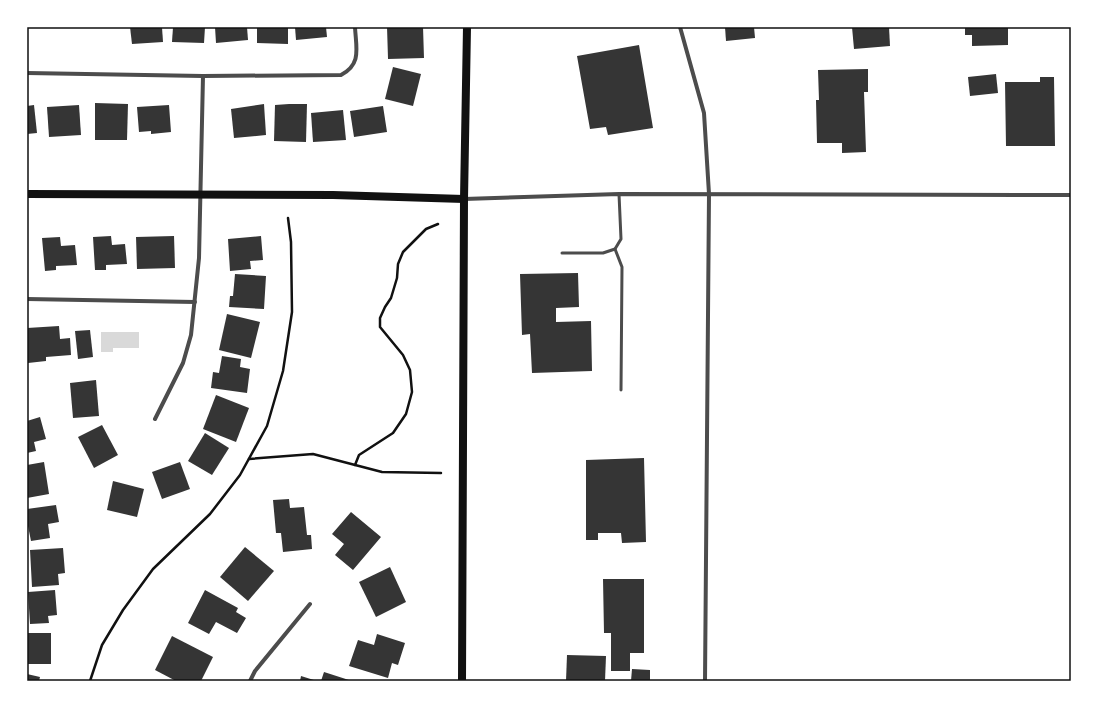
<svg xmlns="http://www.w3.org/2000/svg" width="1098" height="708" font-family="'Asap Condensed',sans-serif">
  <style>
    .water { fill: #d9d9d9 }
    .building { fill: #353535 }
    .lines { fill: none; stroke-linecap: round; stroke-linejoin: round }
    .path { stroke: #111; stroke-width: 2.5 }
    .service { stroke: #4c4c4c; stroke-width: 3 }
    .minor { stroke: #4c4c4c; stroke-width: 4 }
    .secondary { stroke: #111; stroke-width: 8 }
    .neatline { fill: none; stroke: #111; stroke-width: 1.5 }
  </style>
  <rect width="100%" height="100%" fill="#fff"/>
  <!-- water -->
  <polygon class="water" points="101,332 139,332 139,348 113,348 113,352 101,352"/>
  <!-- building -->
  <g class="building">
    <polygon points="130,27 162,27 163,42 132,44"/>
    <polygon points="173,27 205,27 204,43 172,42"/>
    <polygon points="215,27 247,27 248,40 216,43"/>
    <polygon points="257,27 288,27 288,44 257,43"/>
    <polygon points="295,27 326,27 327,37 296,40"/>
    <polygon points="387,27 423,27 424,58 388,59"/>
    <polygon points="725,27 754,27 755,38 726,41"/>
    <polygon points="852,27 889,27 890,46 854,49"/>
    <polygon points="965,27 1008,27 1008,45 972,46 972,35 965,35"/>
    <polygon points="639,45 653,128 608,135 606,127 590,129 577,56"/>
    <polygon points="393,67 421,74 413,106 385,99"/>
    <polygon points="868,69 868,92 864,92 866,152 842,153 842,143 817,143 816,100 819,100 818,70"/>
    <polygon points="996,74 998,93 970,96 968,77"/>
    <polygon points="1040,77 1054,77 1055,146 1006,146 1005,82 1040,82"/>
    <polygon points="95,103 128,104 127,140 95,140"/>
    <polygon points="264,104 266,135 234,138 231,109"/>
    <polygon points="289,104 307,104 306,142 274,141 275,105"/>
    <polygon points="34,105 37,133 27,134 27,106"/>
    <polygon points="79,105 81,135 49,137 47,107"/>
    <polygon points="169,105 171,132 151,134 151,131 139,132 137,107"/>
    <polygon points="383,106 387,132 354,137 350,111"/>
    <polygon points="343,110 346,140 313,142 311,113"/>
    <polygon points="111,236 112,245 125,244 127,264 106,265 106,270 95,270 93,237"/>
    <polygon points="174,236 175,268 137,269 136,237"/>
    <polygon points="261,236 263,260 250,261 251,269 230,271 228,239"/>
    <polygon points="60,237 61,246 75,245 77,265 56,266 56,270 45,271 42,238"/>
    <polygon points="578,273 579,307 556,308 556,322 591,321 592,371 532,373 530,334 522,335 520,274"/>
    <polygon points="235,274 266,276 264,309 229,307 230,296 233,296"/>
    <polygon points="227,314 260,322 251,358 219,350"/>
    <polygon points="59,326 60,339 70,338 71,355 46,357 46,361 28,363 27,328"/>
    <polygon points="90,330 93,357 78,359 75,331"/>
    <polygon points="222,356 241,359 240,367 250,369 247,393 211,388 213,372 219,373"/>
    <polygon points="96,380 99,416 73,418 70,383"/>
    <polygon points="216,395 249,408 236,442 203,429"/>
    <polygon points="40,417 46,439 34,442 36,451 27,453 27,421"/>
    <polygon points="102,425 118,455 94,468 78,437"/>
    <polygon points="205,433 229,448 212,475 188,461"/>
    <polygon points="644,458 646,542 622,543 621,533 598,533 598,540 586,540 586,460"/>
    <polygon points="44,462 49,494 27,498 27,465"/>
    <polygon points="180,462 190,489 162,499 152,472"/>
    <polygon points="113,481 144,489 137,517 107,510"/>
    <polygon points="289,499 290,508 304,507 307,535 311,535 312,549 283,552 281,533 276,533 273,500"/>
    <polygon points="56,505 59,522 48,524 50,538 31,541 27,521 27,509"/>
    <polygon points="351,512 381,537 353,570 335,555 344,544 332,534"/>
    <polygon points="245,547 274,571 248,601 220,577"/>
    <polygon points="63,548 65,573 58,574 59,585 32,587 30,550"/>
    <polygon points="390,567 406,602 376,617 359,582"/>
    <polygon points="603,579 644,579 644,653 630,653 630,671 611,671 611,633 604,633"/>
    <polygon points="55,590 57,615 48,616 49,623 30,624 28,592"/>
    <polygon points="205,590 238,608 236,612 246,618 237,633 216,622 209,634 188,623"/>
    <polygon points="28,633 51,633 51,664 27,664"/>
    <polygon points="377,634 405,643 398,665 392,663 388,678 349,666 358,640 374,645"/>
    <polygon points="172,636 213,657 201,681 176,681 155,670"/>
    <polygon points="567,655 606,656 605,681 566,681"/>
    <polygon points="632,669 650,670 650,681 631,681"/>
    <polygon points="324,672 352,681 321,681"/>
    <polygon points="27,674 40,677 39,681 27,681"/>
    <polygon points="301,676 317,681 300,681"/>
  </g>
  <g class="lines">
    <!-- path -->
    <g class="path">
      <polyline points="249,459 313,454 382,472 441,473"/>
      <polyline points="355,465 359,455 393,433 406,414 412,392 410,370 403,355 380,327 380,318 385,307 391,298 397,278 398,264 403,252 426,229 438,224"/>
      <polyline points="90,681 102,645 123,610 153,569 210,514 240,475 267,426 283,371 292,312 291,242 288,218"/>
    </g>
    <!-- service -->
    <g class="service">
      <polyline points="615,249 622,267 621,390"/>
      <polyline points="562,253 603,253 615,249 621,239 619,194"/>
    </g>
    <!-- minor -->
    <g class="minor">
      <polyline points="680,27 704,113 709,194 705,681"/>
      <path d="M27 73 203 76 341 75C362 64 356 48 355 27"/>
      <polyline points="464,199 619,194 1071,195"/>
      <polyline points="27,299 195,302"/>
      <polyline points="155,419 183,363 191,335 199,258 203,76"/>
      <polyline points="250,681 255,671 310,604"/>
    </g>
    <!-- secondary -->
    <g class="secondary">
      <polyline points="27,194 333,195 464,199"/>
      <polyline points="462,681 464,199 467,27"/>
    </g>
  </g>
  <!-- border -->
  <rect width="1098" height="708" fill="none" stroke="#ffffff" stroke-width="56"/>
  <rect x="28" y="28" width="1042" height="652" class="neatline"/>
</svg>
